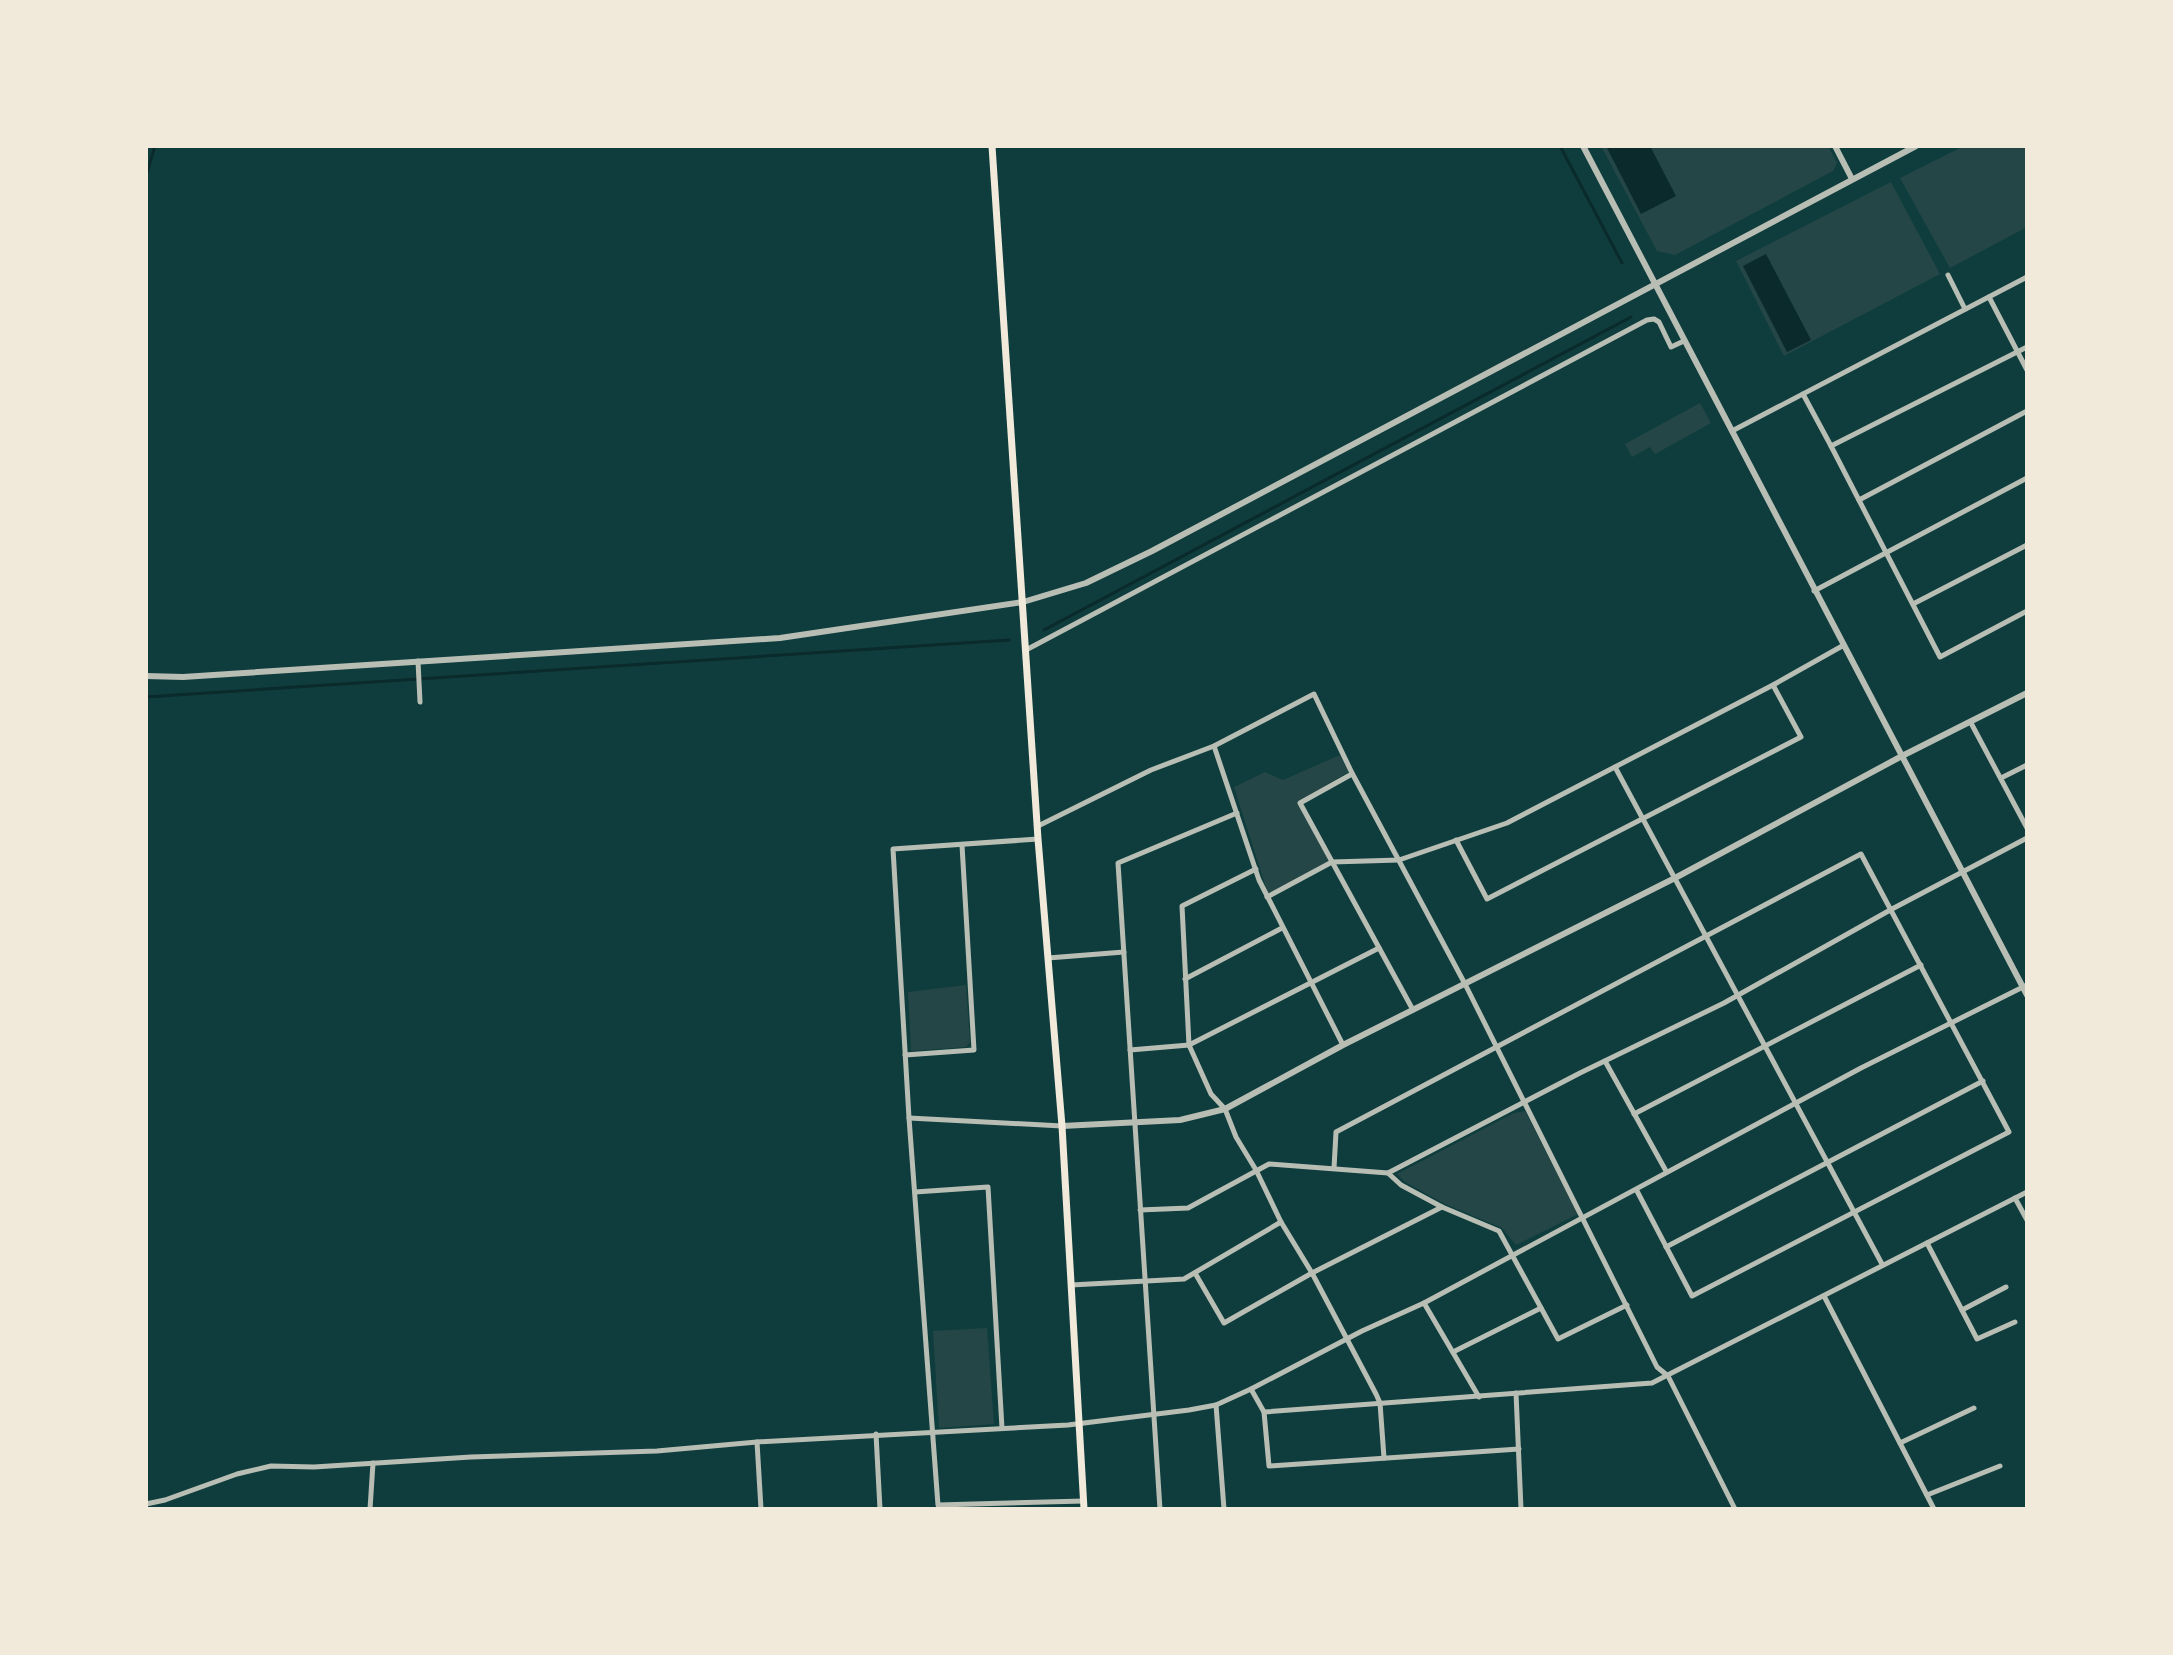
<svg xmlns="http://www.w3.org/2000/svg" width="2173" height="1655" font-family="Quicksand,sans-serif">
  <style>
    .green { fill: #244646 }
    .water { fill: #0a2a2b }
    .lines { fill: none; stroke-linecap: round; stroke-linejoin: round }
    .stream { stroke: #0a2a2b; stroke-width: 3 }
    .minor { stroke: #b8beb3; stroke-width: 5 }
    .tertiary { stroke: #b8beb3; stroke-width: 6 }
    .secondary { stroke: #f1e9da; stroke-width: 7 }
  </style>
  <rect width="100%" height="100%" fill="#0f3d3e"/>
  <!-- green -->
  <g class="green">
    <polygon points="1601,146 1828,146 1837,163 1833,171 1675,255 1657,251"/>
    <polygon points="1964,146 2027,146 2027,227 1950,268 1900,178"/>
    <polygon points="1891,182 1940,274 1784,356 1736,261"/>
    <polygon points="1700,403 1711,423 1655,454 1650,447 1632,457 1625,444"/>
    <polygon points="1340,755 1349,772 1297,802 1329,861 1268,894 1234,787 1265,772 1283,780"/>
    <polygon points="966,985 970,1042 966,1047 911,1051 908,992"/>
    <polygon points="1525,1111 1578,1214 1516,1245 1502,1228 1445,1204 1405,1182 1397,1174 1514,1113"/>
    <polygon points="987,1328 994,1424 939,1428 933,1331"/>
  </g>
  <!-- water -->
  <g class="water">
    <polygon points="1606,146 1650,146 1676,196 1641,214"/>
    <polygon points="1766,254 1811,340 1787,352 1743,266"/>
  </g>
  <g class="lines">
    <!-- stream -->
    <g class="stream">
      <polyline points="1560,146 1622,263"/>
      <polyline points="146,176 155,146"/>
      <polyline points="1044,630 1631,317"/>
      <polyline points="146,697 1009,640"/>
    </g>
    <!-- minor -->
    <g class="minor">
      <polyline points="1948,275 1965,309"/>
      <polyline points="1989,297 2027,370"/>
      <polyline points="2027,347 1831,446 1940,657 2027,611"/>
      <polyline points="1803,394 1831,446"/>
      <polyline points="1732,431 2027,277"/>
      <polyline points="1859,500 2027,411"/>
      <polyline points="1814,591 2027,478"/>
      <polyline points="1913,604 2027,545"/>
      <polyline points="1026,650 1647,320 1654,319 1659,322 1671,347 1684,341"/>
      <polyline points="418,661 420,702"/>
      <polyline points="1971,723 2027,828"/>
      <polyline points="1214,746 1259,880 1343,1045"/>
      <polyline points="1615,767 1882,1264"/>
      <polyline points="1352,774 1300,803 1413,1010"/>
      <polyline points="2001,778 2027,765"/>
      <polyline points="1038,826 1151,770 1214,746 1314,694 1352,773 1465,984 1657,1367 1668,1376 1735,1509"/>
      <polyline points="1038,839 893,849 909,1118 938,1505 1084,1501"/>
      <polyline points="1456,840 1487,899 1801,737 1773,685"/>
      <polyline points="1256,869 1182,906 1189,1045 1211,1094 1225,1109 1236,1137 1256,1170 1281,1222 1312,1273 1376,1394 1380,1403 1384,1458"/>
      <polyline points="1267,897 1332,862 1399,860 1507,823 1773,685 1844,645"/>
      <polyline points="1048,958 1124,952"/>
      <polyline points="1185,979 1282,928"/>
      <polyline points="1130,1050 1189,1045 1379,948"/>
      <polyline points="905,1055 974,1050 962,845"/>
      <polyline points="1605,1061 1666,1171"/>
      <polyline points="1634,1114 1921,965"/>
      <polyline points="909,1118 1062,1126"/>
      <polyline points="1334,1168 1336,1132 1861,854 2009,1132 1692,1296 1637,1191"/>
      <polyline points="1388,1173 1401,1185 1442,1207 1499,1231 1558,1339 1627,1305"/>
      <polyline points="915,1192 988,1187 1002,1428"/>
      <polyline points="2015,1198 2027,1220"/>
      <polyline points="1140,1210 1188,1208 1269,1164 1388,1173 1580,1073 1724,1003 1892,909 2027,838"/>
      <polyline points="1927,1243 1977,1339 2015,1322"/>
      <polyline points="1666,1247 1983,1081"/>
      <polyline points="1195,1273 1224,1323 1312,1273 1442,1207"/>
      <polyline points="1071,1285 1184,1279 1281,1222"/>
      <polyline points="1824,1296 1934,1509"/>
      <polyline points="1424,1303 1479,1397"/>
      <polyline points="1962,1310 2006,1287"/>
      <polyline points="1453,1352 1541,1308"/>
      <polyline points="1251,1389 1264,1412 1652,1383 2027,1192"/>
      <polyline points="1516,1393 1521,1509"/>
      <polyline points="1216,1405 1224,1509"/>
      <polyline points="1264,1412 1269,1466 1519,1449"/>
      <polyline points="876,1434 880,1509"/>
      <polyline points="757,1442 761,1509"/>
      <polyline points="1900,1443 1974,1408"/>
      <polyline points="1927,1495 2000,1466"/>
      <polyline points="146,1504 165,1500 237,1474 271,1466 314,1467 471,1457 657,1451 757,1442 1068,1425 1189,1410 1216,1405 1251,1389 1362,1331 1424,1303 1861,1068 2027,985"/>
      <polyline points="370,1509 373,1463"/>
      <polyline points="1160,1509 1118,863 1237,813"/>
    </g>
    <!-- tertiary -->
    <g class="tertiary">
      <polyline points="1583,146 2027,995"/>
      <polyline points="1835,146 1852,179"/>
      <polyline points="146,676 183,677 780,638 1023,602 1086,583 1152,551 1916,146"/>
      <polyline points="1062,1126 1180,1120 1225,1109 1343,1045 1675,878 1902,756 2027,693"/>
    </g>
    <!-- secondary -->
    <polyline class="secondary" points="992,146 1038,839 1062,1126 1084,1509"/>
  </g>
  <!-- border -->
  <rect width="2173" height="1655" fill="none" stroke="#f1e9da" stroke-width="296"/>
</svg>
